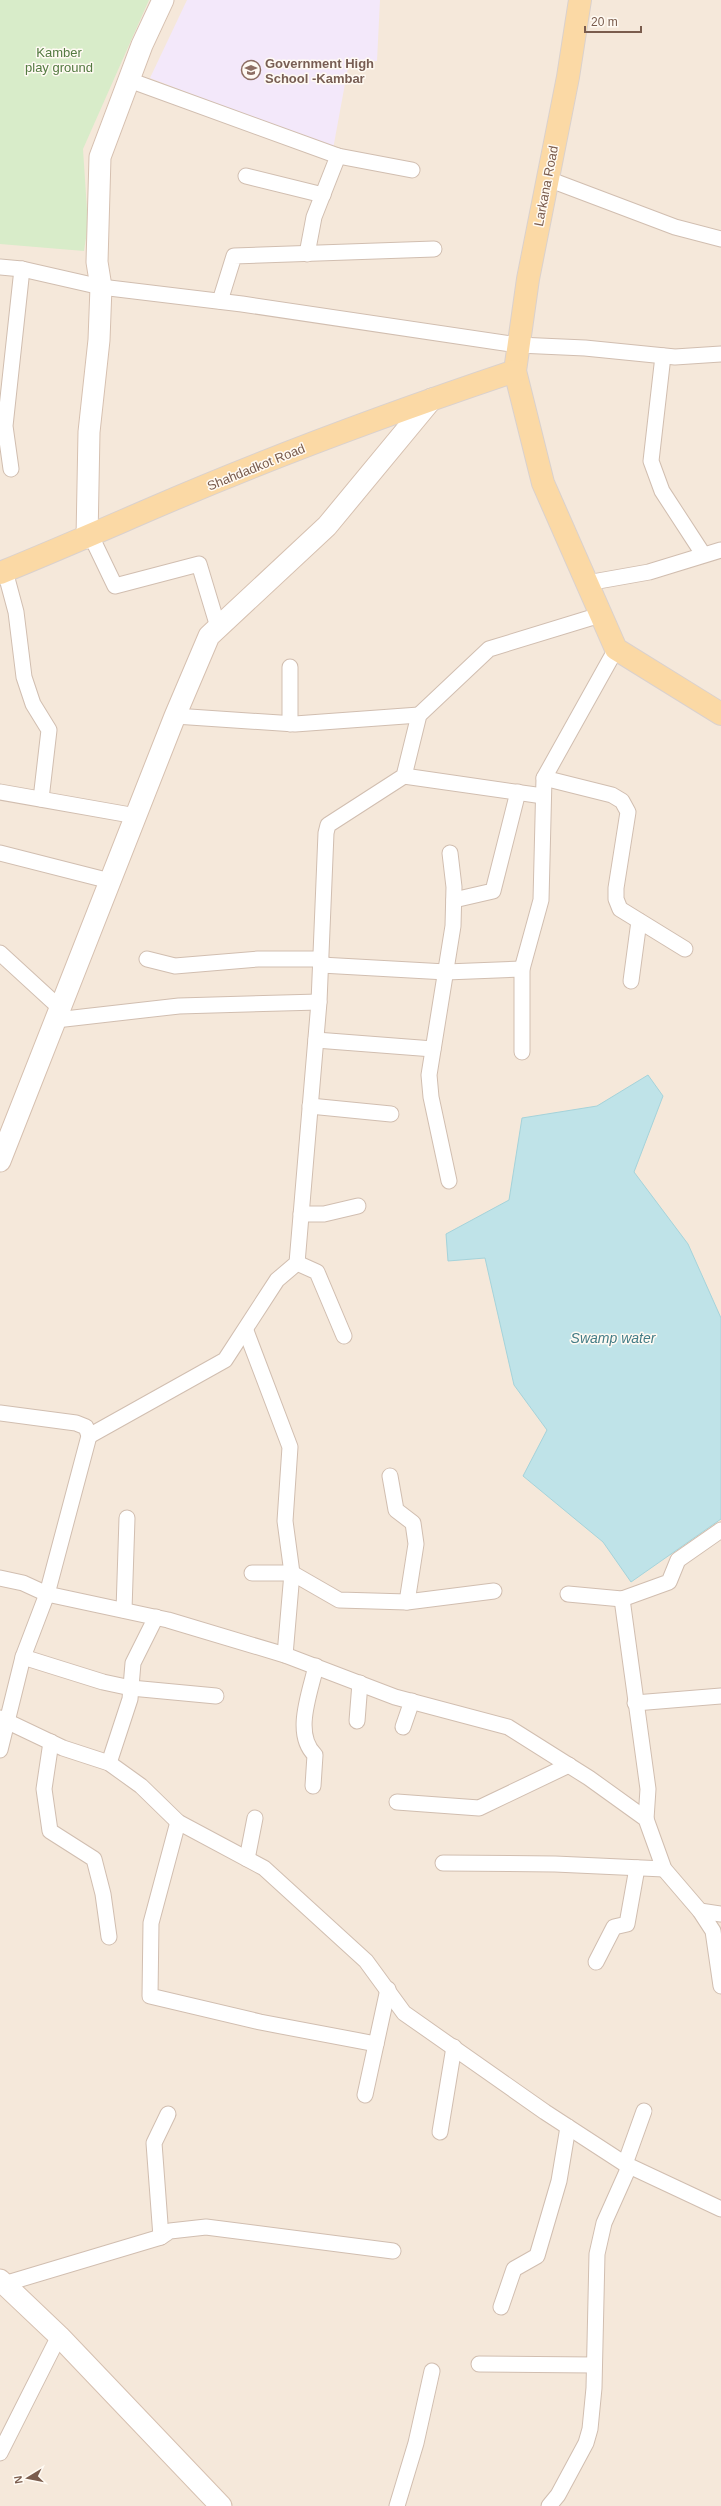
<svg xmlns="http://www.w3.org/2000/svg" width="721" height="2506" font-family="Helvetica,sans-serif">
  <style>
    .residential { fill: #f5e8da }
    .education { fill: #f3e8fa }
    .green { fill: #d8ecc9 }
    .water { fill: #bfe3e8; stroke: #a5d3da }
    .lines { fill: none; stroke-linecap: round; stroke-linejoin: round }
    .street-casing { stroke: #d1beb0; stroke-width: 17 }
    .secondary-casing { stroke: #d6c0b0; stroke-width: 23 }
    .primary-casing { stroke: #dad1cd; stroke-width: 24 }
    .street { stroke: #fff; stroke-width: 15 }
    .secondary { stroke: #fff; stroke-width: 21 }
    .primary { stroke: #fbd9a5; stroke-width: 22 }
    .labels { text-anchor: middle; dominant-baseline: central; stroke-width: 3; stroke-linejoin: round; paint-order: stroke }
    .park-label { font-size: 13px; fill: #537a41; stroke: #fffaf3 }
    .education-label { font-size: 13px; font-weight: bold; fill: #785e54; stroke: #fffaf3; text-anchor: start }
    .street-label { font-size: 13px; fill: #7a5c4d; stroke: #fffaf3 }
    .water-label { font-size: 14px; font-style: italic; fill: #437c86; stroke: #fffaf3 }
  </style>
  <rect width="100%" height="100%" fill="#fdf6ec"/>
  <!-- residential -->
  <rect class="residential" x="0" y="0" width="721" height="2506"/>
  <!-- education -->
  <polygon class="education" points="187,0 380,0 377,61 349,62 333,149 150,78"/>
  <!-- green -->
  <polygon class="green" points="0,0 149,0 83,149 88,225 84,251 0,244"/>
  <!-- water -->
  <polygon class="water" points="648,1075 663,1096 634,1172 688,1244 721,1318 721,1519 631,1582 603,1542 523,1476 547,1430 514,1385 485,1258 448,1261 446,1234 509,1200 522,1118 597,1106"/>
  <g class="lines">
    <defs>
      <g id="street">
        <polyline points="129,80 338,156 412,170"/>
        <polyline points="246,176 323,195"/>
        <polyline points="548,179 675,227 721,239"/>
        <polyline points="307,254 314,217 338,156"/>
        <polyline points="0,267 22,269 101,287 242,304 518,345 585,348 675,357 721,354"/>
        <polyline points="220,301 234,256 434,249"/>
        <polyline points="663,356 651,461 662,491 703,554"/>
        <polyline points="11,469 5,426 22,269"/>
        <polyline points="91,536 115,586 199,564 218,627"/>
        <polyline points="5,571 16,612 24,677 33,704 49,730 41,799"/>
        <polyline points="587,583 649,572 721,550"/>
        <polyline points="290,667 290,724"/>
        <polyline points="175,716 295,724 419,715"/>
        <polyline points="404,776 543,796"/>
        <polyline points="544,778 612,795 622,801 628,812 616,888 616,899 620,909 685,949"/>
        <polyline points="0,792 136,816"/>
        <polyline points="0,853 110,881"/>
        <polyline points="454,900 493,891 518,792"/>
        <polyline points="0,953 61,1009"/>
        <polyline points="147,959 175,966 258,959 321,959"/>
        <polyline points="321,965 446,972 522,969"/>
        <polyline points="631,981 639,921"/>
        <polyline points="56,1020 179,1006 319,1002"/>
        <polyline points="316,1040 433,1049"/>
        <polyline points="522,1052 522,969 541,900 544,778 616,649"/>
        <polyline points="310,1106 391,1114"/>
        <polyline points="449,1181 431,1097 429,1075 453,926 454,887 450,853"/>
        <polyline points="301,1214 324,1214 358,1206"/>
        <polyline points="297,1263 317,1272 344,1336"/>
        <polyline points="246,1331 290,1447 285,1521 292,1573 285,1655"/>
        <polyline points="0,1413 76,1423 86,1427 89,1436 47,1594 23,1657 0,1750"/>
        <polyline points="89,1436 225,1360 277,1280 297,1263 319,1002 326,833 328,825 404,776 419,715 489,649 600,615"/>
        <polyline points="390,1476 396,1510 413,1523 416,1544 407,1602"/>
        <polyline points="252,1573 292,1573 339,1600 407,1602 494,1591"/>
        <polyline points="0,1578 23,1583 47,1594 168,1620 285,1655 395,1697 508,1727 589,1778 646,1819 664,1869 700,1911 713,1931 721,1986"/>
        <polyline points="568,1594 622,1599 669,1582 678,1560 721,1530"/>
        <polyline points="622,1599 648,1789 646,1819"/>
        <polyline points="124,1610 127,1518"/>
        <polyline points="23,1657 103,1682 131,1688 216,1696"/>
        <polyline points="635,1703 721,1696"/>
        <polyline points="0,1718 63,1748 109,1763 141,1786 178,1822 264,1868 366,1961 404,2013 545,2112 625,2164 721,2209"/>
        <polyline points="357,1721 360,1683"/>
        <polyline points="403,1727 412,1701"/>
        <polyline points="51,1742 44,1789 50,1831 94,1859 103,1894 109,1937"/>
        <polyline points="109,1763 130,1699 133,1663 156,1617"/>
        <path d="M313 1786 315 1755C293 1734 310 1693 316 1666"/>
        <polyline points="397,1802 479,1808 569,1765"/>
        <polyline points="178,1822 151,1923 150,1996 260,2022 376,2044"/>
        <polyline points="247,1859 255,1818"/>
        <polyline points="443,1863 555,1864 664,1869"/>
        <polyline points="700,1911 721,1914"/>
        <polyline points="596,1962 614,1927 627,1924 637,1868"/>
        <polyline points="365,2095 388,1989"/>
        <polyline points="440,2132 454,2047"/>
        <polyline points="625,2164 644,2111"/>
        <polyline points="161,2237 154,2143 168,2114"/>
        <polyline points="4,2284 161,2237 170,2231 206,2227 393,2251"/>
        <polyline points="501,2307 514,2269 537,2256 559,2181 568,2127"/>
        <polyline points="479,2364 594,2365"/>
        <polyline points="0,2453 59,2336"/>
        <polyline points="397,2506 416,2443 432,2371"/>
        <polyline points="549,2506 558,2495 586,2443 590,2429 594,2388 597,2254 604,2223 629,2167"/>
      </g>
      <g id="secondary">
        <polyline points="87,538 89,432 99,340 101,287 97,262 100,157 142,45 163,0"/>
        <polyline points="0,1161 175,716 209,636 327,526 432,399"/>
        <polyline points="0,2280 59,2336 221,2506"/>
      </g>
      <g id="primary">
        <polyline points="580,0 568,77 528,279 515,371 543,483 616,649 721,714"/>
        <path d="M0 573C52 552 102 530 153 508 271 457 393 412 515 371"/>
      </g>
    </defs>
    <!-- street casing -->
    <use href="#street" class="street-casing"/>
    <!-- secondary casing -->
    <use href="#secondary" class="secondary-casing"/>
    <!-- primary casing -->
    <use href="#primary" class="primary-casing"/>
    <!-- street -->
    <use href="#street" class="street"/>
    <!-- secondary -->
    <use href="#secondary" class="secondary"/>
    <!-- primary -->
    <use href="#primary" class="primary"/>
  </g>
  <!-- icons -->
  <defs>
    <symbol id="school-ring" viewBox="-11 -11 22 22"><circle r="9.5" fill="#fffaf3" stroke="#8d6e63" stroke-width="1.5"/><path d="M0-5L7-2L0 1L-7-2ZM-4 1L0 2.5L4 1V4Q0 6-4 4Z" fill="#8d6e63"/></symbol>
  </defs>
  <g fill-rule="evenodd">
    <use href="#school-ring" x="240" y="59" width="22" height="22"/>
  </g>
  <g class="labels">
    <!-- park labels -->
    <g class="park-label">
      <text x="59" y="52">Kamber<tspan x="59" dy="15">play ground</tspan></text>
    </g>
    <!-- education labels -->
    <g class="education-label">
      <text x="265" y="63">Government High<tspan x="265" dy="15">School -Kambar</tspan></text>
    </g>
    <!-- street labels -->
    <g class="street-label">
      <text transform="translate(546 186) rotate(-79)">Larkana Road</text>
      <text transform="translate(256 467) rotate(-22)">Shahdadkot Road</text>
    </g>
    <!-- water labels -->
    <g class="water-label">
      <text x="613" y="1338">Swamp water</text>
    </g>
  </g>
  <!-- north arrow -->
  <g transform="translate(28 2478) rotate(260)" stroke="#fffaf3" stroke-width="3" paint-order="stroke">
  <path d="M0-3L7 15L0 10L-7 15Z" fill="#7a5c4d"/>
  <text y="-6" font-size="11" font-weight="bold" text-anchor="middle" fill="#7a5c4d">N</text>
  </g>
  <!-- scale -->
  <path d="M585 26v6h56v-6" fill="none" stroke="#7a5c4d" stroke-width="2"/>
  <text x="591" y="26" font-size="12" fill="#7a5c4d" stroke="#fffaf3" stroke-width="3" paint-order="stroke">20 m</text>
</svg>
